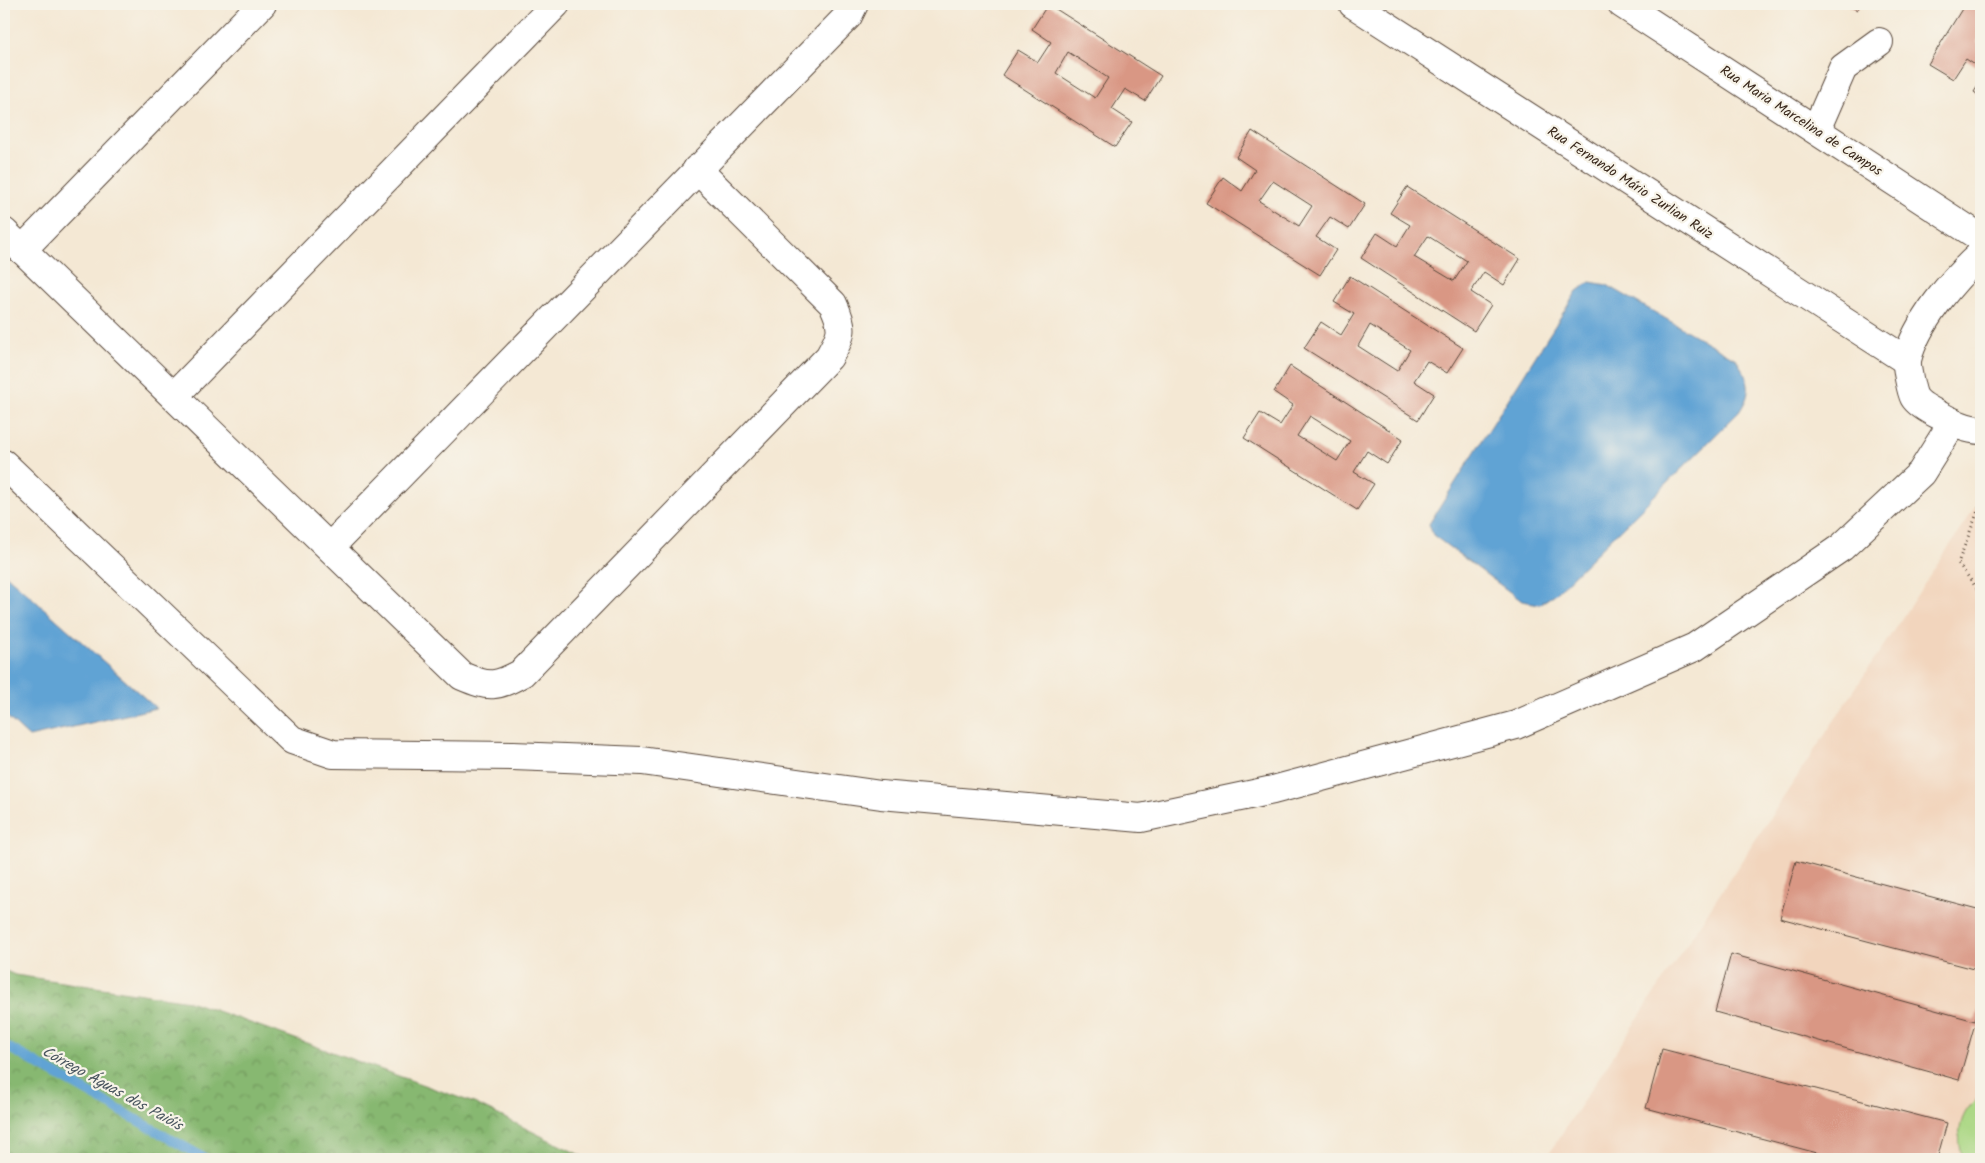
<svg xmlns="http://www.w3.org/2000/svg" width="1985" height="1163" font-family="Kalam,sans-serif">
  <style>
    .built { fill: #f2d5bd }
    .green { fill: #aad783; stroke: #728050 }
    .forest { fill: url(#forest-crowns); stroke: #617148 }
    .water { fill: #60a3d4; stroke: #4e6679 }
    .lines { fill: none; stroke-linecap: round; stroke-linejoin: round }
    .stream { stroke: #60a3d4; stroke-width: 10 }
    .building { fill: #d99784; fill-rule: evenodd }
    .minor-casing { stroke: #574639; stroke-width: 30 }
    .path { stroke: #574639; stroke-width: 3; stroke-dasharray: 1 4; stroke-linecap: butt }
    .minor { stroke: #fff; stroke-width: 28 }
    .labels { text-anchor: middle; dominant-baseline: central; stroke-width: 4.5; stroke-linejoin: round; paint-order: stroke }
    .street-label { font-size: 14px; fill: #3b2a1e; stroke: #f7f3e8 }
    .water-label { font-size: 15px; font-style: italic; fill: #48545e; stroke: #f7f3e8 }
  </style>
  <defs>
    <pattern id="forest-crowns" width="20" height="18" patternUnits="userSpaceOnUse" patternTransform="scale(1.25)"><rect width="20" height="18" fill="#87b871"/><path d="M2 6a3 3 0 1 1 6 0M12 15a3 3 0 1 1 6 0" fill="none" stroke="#70965c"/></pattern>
  </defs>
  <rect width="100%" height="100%" fill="#f7f3e8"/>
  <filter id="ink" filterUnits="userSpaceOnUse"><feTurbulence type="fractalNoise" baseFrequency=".02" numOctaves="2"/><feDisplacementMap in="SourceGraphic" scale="10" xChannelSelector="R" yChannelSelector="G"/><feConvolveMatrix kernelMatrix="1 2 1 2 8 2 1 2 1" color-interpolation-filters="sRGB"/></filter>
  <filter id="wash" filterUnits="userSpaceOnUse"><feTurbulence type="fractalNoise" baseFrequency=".0096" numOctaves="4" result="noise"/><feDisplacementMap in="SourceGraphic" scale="20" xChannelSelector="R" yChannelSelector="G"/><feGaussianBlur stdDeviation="1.12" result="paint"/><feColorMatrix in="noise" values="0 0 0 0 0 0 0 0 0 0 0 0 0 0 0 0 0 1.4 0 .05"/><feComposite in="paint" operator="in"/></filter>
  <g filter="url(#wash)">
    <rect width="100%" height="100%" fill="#f4e8d4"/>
    <!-- built -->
    <polygon class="built" points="1981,498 1981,1159 1545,1159"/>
    <!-- green -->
    <path class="green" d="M1981 1097V1159H1963C1956 1136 1958 1111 1981 1097Z"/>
    <!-- forest -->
    <polygon class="forest" points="4,970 15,975 189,1001 474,1103 588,1159 4,1159"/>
    <!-- water -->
    <g class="water">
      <path d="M1590 282 1607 285 1736 359C1749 380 1754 390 1739 412L1555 594 1540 604 1522 601 1433 535 1429 524 1577 291Z"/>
      <polygon points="4,573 156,708 29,737 4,714"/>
    </g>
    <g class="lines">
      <!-- stream -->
      <polyline class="stream" points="4,1045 206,1159"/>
    </g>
    <g id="blocks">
      <!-- building -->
      <g class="building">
        <path d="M1048 4 1161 76 1145 101 1125 89 1112 109 1132 122 1115 147 1002 75 1018 50 1038 62 1051 42 1032 29ZM1068 52 1108 78 1095 98 1056 73Z"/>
        <polygon points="1847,4 1861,4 1857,10"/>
        <polygon points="1965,4 1981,4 1981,35 1977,42 1981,45 1981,69 1966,59 1953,79 1928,64"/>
        <polygon points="1981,81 1981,97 1974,92"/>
        <path d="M1252 131 1365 204 1349 229 1330 217 1316 237 1336 250 1320 275 1206 203 1223 177 1242 191 1255 170 1236 157ZM1273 181 1312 206 1299 226 1259 201Z"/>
        <path d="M1407 187 1520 259 1504 285 1484 272 1471 292 1491 305 1474 331 1361 258 1377 233 1397 246 1410 225 1390 213ZM1428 236 1467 261 1454 281 1414 257Z"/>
        <path d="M1350 276 1463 348 1447 373 1427 361 1414 381 1434 394 1418 420 1304 348 1321 322 1341 335 1354 314 1334 302ZM1370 325 1410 350 1397 371 1358 346Z"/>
        <path d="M1290 366 1403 439 1387 464 1367 451 1354 472 1374 484 1357 510 1244 438 1260 413 1280 425 1293 405 1274 392ZM1310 416 1350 441 1337 461 1297 436Z"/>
        <polygon points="1796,861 1981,910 1981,971 1780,918"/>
        <polygon points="1731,954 1975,1021 1981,1000 1981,1029 1974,1027 1959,1080 1715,1012"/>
        <polygon points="1662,1049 1947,1123 1937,1159 1840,1159 1646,1108"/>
      </g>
    </g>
  </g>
  <g filter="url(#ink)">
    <use href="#blocks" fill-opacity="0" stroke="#574639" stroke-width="1"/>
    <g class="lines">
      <defs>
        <g id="minor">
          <polyline points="1353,4 1907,361"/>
          <polyline points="1622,4 1981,238"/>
          <polyline points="1816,130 1843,68 1879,42"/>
          <path d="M4 232 462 676C490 688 496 687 522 673L829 357C842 334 845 329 833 304L697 169"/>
          <polyline points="22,250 262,4"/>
          <path d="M1981 254C1953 279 1916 323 1907 360 1906 366 1911 391 1914 397 1918 404 1931 411 1939 415 1952 422 1966 430 1981 430"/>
          <polyline points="174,396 556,4"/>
          <polyline points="4,464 292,740 333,754 513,756 642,761 881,795 1141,818 1273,790 1516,725 1695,647 1842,547 1921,473 1953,422"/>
          <polyline points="330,547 848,16 854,4"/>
        </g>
      </defs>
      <!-- minor casing -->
      <use href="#minor" class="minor-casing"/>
      <!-- path -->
      <polyline class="path" points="1981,503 1958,563 1981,594"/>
      <!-- minor -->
      <use href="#minor" class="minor"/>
    </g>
  </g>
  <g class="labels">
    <!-- street labels -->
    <g class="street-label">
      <text transform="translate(1801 121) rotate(33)">Rua Maria Marcelina de Campos</text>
      <text transform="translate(1630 183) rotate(33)">Rua Fernando Mário Zurlian Ruiz</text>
    </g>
    <!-- water labels -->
    <g class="water-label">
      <text transform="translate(112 1089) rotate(29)">Córrego Águas dos Paióis</text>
    </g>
  </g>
  <!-- margin -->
  <rect width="1985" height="1163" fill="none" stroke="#f7f3e8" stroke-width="20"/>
</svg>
